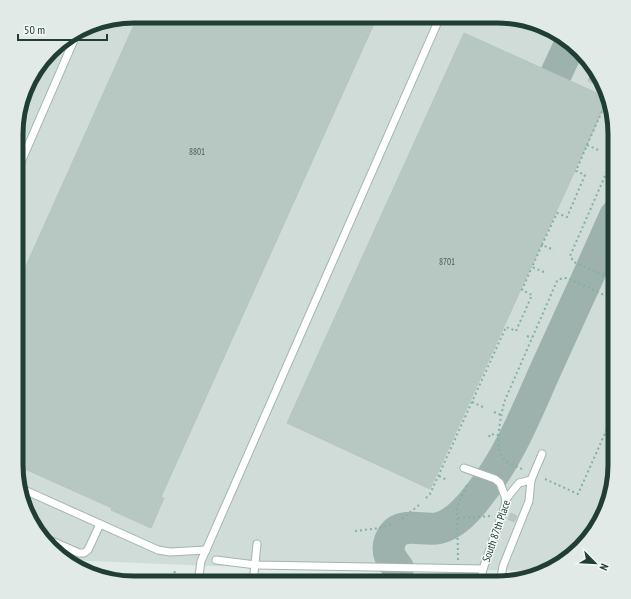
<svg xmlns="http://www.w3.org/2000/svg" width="631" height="599" font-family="'PT Sans Narrow',sans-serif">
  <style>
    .built { fill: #cfdcd7 }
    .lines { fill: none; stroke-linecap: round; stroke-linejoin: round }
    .taxiway { stroke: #9eb2ad; stroke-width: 32 }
    .building { fill: #b7c7c1; stroke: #b4c6bf }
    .lane-casing { stroke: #a4b4af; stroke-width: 9 }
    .path { stroke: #81b1a3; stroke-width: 2; stroke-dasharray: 2 3; stroke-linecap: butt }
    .lane { stroke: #fff; stroke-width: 7 }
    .rail { stroke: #5b7972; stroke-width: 3; stroke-dasharray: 8 4; stroke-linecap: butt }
    .labels { text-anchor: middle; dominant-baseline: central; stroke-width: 3; stroke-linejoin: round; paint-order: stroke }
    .number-label { font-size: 9px; fill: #466059 }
    .street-label { font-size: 11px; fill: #213e36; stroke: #f2f9f5 }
    .rim { fill: none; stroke: #213e36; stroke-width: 5 }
  </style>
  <rect width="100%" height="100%" fill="#e1ece8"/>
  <!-- built -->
  <polygon class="built" points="134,16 513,17 556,32 591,62 606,89 615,126 615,473 603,518 569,559 546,571 210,566 68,560 40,537 25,510 16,473 18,111 32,75 56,45 96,22"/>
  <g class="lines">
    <!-- taxiway -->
    <g class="taxiway">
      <polyline points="556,74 570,44"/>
      <path d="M398 568C391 559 386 552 390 541 398 519 423 532 439 528 455 524 468 509 478 496 508 459 526 414 545 371 569 319 592 268 615 216"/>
    </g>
  </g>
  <!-- building -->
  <g class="building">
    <polygon points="138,16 377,17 161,497 164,498 151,528 111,510 112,508 16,465 17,286"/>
    <polygon points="464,33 608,98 430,489 287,423"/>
    <polygon points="594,68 606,89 588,81"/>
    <polygon points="511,513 517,516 514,522 508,519"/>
  </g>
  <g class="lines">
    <defs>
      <g id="lane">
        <polyline points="18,169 77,33"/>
        <polyline points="464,468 495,479 500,483 506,499"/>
        <polyline points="531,480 542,454"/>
        <polyline points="20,488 158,550 170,552 206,550"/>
        <polyline points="40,536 79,553 84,553 88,550 100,524"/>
        <polyline points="216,560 256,565 483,569"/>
        <polyline points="198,583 201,561 206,550 440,17"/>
        <polyline points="253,583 257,544"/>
        <polyline points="480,583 483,569 505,506 506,499 519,483 531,480 529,501 503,566 500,583"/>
      </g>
    </defs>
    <!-- lane casing -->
    <use href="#lane" class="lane-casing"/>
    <!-- path -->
    <g class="path">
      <polyline points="587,145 608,98"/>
      <polyline points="615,153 570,256 574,262 615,280"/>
      <polyline points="608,154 613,157"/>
      <polyline points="542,245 557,213 567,217 585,175 576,171 587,145 598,150"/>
      <polyline points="544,272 532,267 542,245 554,250"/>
      <polyline points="527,336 532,338"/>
      <polyline points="472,402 483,407"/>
      <polyline points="494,412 501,415"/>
      <polyline points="489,437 490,434 500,435"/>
      <path d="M522 469C516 466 508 464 503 458 494 447 501 413 505 400L557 281 559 279 567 278 615 300"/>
      <polyline points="439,476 447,480"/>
      <polyline points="545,479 578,494 615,411"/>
      <polyline points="426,498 430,494 506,327 516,331 532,295 522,290 532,267"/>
      <polyline points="458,518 492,516"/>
      <polyline points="402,519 419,505"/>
      <polyline points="355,531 380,528 391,524"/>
      <polyline points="458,560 457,507 467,485"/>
      <polyline points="173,583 175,570"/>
    </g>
    <!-- lane -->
    <use href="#lane" class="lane"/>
    <!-- rail -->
    <polyline class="rail" points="238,579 511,581"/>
  </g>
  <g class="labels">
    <!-- number labels -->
    <g class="number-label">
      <text x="197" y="151">8801</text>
      <text x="447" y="261">8701</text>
    </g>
    <!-- street labels -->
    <g class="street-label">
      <text transform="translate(496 531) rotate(-71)">South 87th Place</text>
    </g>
  </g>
  <!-- crop -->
  <path d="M0 0H631V599H0ZM134 23H497A111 111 0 0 1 608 134V465A111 111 0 0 1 497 576H134A111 111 0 0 1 23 465V134A111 111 0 0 1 134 23Z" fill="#e1eae6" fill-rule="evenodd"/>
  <path class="rim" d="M134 23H497A111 111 0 0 1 608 134V465A111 111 0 0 1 497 576H134A111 111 0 0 1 23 465V134A111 111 0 0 1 134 23Z"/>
  <!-- north arrow -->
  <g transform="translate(595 563) rotate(114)" stroke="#f2f9f5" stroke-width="3" paint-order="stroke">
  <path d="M0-3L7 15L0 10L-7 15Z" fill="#213e36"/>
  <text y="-6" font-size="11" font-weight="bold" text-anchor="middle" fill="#213e36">N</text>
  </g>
  <!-- scale -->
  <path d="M18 34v6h89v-6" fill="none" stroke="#213e36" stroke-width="2"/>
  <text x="24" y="34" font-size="12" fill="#213e36" stroke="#f2f9f5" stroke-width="3" paint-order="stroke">50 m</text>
</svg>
